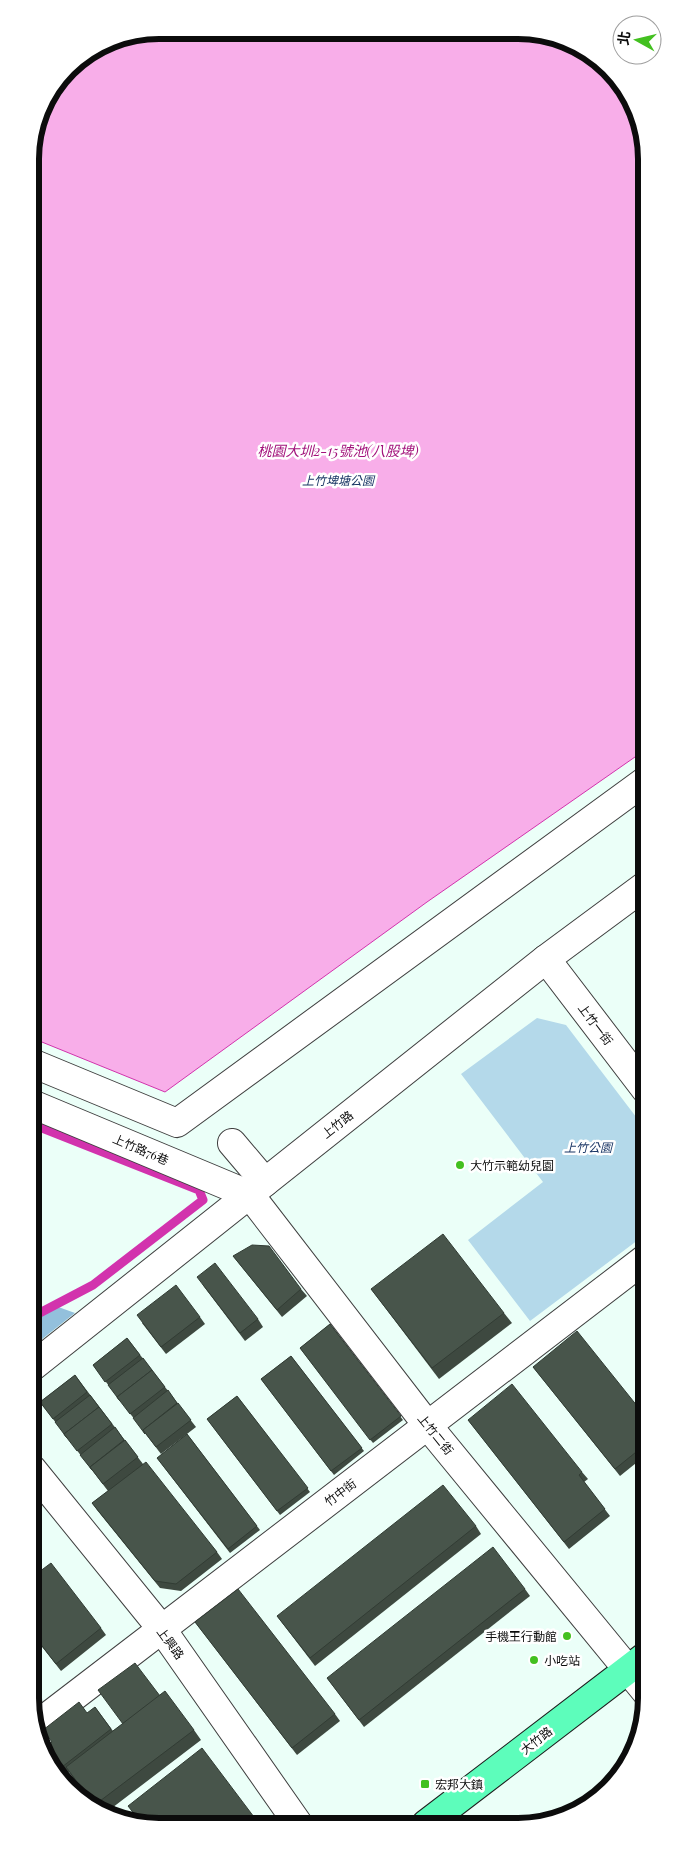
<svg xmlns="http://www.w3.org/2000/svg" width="677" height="1857" font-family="'Playfair Display','Noto Sans TC',serif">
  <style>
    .green { fill: #b4d9ea }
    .forest { fill: #93c0dc }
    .water { fill: #f8aee9; stroke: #d233ad }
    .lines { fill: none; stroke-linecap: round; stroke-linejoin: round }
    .stream { stroke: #d233ad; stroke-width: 9 }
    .minor-casing { stroke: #3f3f3f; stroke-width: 30 }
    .major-casing { stroke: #1d1d1d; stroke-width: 30 }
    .minor { stroke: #fff; stroke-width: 28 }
    .major { stroke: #5dfdbb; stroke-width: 28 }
    .wall { fill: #3e4940 }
    .building { fill: #48554b; stroke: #323c34 }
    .poi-dot { fill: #43c020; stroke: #fff; stroke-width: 2 }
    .labels { text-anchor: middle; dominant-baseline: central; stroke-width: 5; stroke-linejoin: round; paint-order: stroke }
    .park-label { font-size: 12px; font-style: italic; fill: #1b3766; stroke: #fff }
    .street-label { font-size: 12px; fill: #0c0c0c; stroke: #fff }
    .poi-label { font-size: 12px; fill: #0c0c0c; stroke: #fff; text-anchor: start }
    .water-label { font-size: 14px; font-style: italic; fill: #a2127b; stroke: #fff }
    .rim { fill: none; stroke: #0c0c0c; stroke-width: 6 }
  </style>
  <rect width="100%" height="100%" fill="#ebfff8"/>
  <!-- green -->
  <polygon class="green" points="537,1018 566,1025 646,1130 646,1234 530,1321 468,1240 543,1182 461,1074"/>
  <!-- forest -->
  <polygon class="forest" points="50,1304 75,1313 32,1347 32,1313"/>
  <!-- water -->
  <polygon class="water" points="159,30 544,33 581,53 582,57 593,59 609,67 644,133 645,750 427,902 165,1092 32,1038 30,150 43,101 74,62 110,40"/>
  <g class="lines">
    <!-- stream -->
    <polyline class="stream" points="32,1124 199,1190 203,1200 93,1285 32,1317"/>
    <defs>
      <g id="minor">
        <polyline points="546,959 646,1090"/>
        <polyline points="32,1063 177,1123 645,781"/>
        <polyline points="32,1104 250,1195 428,1426 647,1693"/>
        <polyline points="232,1143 265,1182"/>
        <polyline points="32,1367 546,959 646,885"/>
        <polyline points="32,1469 161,1628 299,1825"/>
        <polyline points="34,1727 646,1258"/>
      </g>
      <polyline id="major" points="426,1824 647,1655"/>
    </defs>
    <!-- minor casing -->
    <use href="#minor" class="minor-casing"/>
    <!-- major casing -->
    <use href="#major" class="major-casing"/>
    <!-- minor -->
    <use href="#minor" class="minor"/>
    <!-- major -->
    <use href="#major" class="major"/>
  </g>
  <!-- wall -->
  <g class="wall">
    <polygon points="233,1256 301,1289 307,1296 282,1317"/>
    <polygon points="202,1284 258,1319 263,1327 245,1341"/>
    <polygon points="371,1289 504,1313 512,1323 439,1379"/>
    <polygon points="200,1317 205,1324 166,1354 142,1323"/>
    <polygon points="330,1324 403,1420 373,1443 300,1348"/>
    <polygon points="127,1338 196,1427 161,1454 93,1365"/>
    <polygon points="291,1356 364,1451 334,1475 261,1379"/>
    <polygon points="533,1367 646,1417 646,1455 620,1476"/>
    <polygon points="75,1375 143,1464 217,1552 222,1559 181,1591 160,1588 97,1510 92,1503 108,1491 40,1402"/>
    <polygon points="237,1396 310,1492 280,1515 207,1419"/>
    <polygon points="468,1420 582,1472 588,1479 584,1482 610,1516 569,1549"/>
    <polygon points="187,1434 260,1530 230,1553 157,1458"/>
    <polygon points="476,1526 481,1534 315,1666 277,1616"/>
    <polygon points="32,1527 39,1537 32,1543"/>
    <polygon points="32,1571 35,1575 101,1628 106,1635 61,1671 32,1634"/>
    <polygon points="525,1589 530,1596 364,1727 327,1678"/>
    <polygon points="195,1622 335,1714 340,1721 297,1755"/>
    <polygon points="32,1657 40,1667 32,1673"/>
    <polygon points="160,1696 194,1730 201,1740 108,1811 91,1802 69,1772 67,1774 47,1746 95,1707 113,1731"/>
  </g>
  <!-- building -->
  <g class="building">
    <polygon points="443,1234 504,1313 432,1368 371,1289"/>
    <polygon points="252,1245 269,1246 301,1289 277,1310 233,1256"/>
    <polygon points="215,1263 258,1319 240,1333 197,1277"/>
    <polygon points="176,1285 200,1317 161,1347 137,1315"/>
    <polygon points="330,1324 401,1416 370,1440 300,1348"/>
    <polygon points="577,1331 646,1417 646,1444 615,1469 533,1367"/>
    <polygon points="127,1338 140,1355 105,1382 93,1365"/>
    <polygon points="291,1356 362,1448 331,1471 261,1379"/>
    <polygon points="143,1358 152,1370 117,1397 120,1401 108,1385"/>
    <polygon points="152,1370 165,1387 130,1414 117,1397"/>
    <polygon points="75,1375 87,1392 53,1419 40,1402"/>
    <polygon points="512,1384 582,1472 579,1475 605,1509 564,1542 468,1420"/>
    <polygon points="168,1390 177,1403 143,1430 145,1434 133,1418"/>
    <polygon points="90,1395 99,1407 64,1434 67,1438 55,1422"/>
    <polygon points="237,1396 308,1488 277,1511 207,1419"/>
    <polygon points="178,1403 191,1420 156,1447 143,1430"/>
    <polygon points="99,1407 112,1424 77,1451 64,1434"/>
    <polygon points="115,1427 124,1440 90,1467 92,1470 80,1455"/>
    <polygon points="187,1434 257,1526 228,1549 157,1458"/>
    <polygon points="125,1440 138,1457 103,1484 90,1467"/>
    <polygon points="146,1462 217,1552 176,1584 155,1581 92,1503"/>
    <polygon points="443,1485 476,1526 310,1658 277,1616"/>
    <polygon points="493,1547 525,1589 359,1720 327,1678"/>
    <polygon points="51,1563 101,1628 56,1664 32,1633 32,1571 35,1575"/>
    <polygon points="238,1589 335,1714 292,1748 195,1622"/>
    <polygon points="135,1663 160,1696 123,1724 98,1690"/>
    <polygon points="165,1691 194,1730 96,1804 92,1802 66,1767"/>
    <polygon points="79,1702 87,1713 95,1707 111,1729 62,1767 47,1746 52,1742 43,1730"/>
    <polygon points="202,1748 260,1825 143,1825 128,1806"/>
    <polygon points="55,1764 77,1795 68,1790"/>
  </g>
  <!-- markers -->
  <g class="poi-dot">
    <circle cx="460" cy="1165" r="5"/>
    <circle cx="567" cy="1636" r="5"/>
    <circle cx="534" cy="1660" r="5"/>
    <rect x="420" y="1779" width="10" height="10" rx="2.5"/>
  </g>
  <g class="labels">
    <!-- park labels -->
    <g class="park-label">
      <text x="338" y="480">上竹埤塘公園</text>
      <text x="588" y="1147">上竹公園</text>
    </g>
    <!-- street labels -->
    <g class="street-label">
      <text transform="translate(596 1024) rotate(53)">上竹一街</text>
      <text transform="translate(337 1124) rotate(-38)">上竹路</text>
      <text transform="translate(141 1149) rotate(23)">上竹路76巷</text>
      <text transform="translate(436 1434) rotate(51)">上竹二街</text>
      <text transform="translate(340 1492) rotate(-37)">竹中街</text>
      <text transform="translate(171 1643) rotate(54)">上興路</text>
      <text transform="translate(536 1740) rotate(-38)">大竹路</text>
    </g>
    <!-- poi labels -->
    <g class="poi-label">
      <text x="470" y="1165">大竹示範幼兒園</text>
      <text x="557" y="1636" text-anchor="end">手機王行動館</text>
      <text x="544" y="1660">小吃站</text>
      <text x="435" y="1784">宏邦大鎮</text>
    </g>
    <!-- water labels -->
    <g class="water-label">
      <text x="338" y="450">桃園大圳2-15號池(八股埤)</text>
    </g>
  </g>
  <!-- crop -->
  <path d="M0 0H677V1857H0ZM159 39H518A120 120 0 0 1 638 159V1698A120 120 0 0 1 518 1818H159A120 120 0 0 1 39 1698V159A120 120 0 0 1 159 39Z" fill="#fff" fill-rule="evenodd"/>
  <path class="rim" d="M159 39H518A120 120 0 0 1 638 159V1698A120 120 0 0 1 518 1818H159A120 120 0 0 1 39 1698V159A120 120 0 0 1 159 39Z"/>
  <!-- north arrow -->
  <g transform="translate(637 40) rotate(278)"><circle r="24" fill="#ffffff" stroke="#9e9e9e"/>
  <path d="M0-4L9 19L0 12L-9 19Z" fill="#43c020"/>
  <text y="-8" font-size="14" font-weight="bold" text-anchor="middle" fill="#0c0c0c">北</text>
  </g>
</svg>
